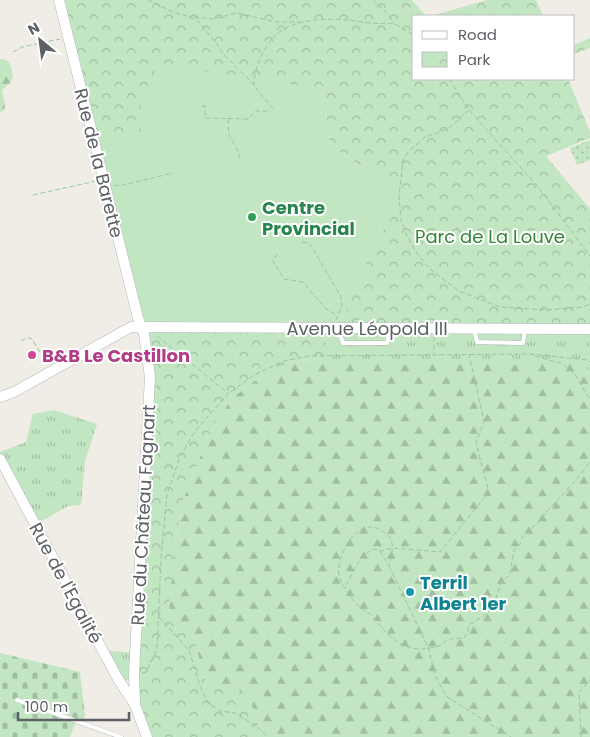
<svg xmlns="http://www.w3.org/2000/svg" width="590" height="737" font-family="Poppins,sans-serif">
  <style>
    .grass { fill: url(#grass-tufts) }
    .forest { fill: url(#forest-firs) }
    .cemetery { fill: url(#cemetery-stones) }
    .park { fill: url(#park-crowns) }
    .garden { fill: url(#garden-dots) }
    .pitch { fill: #c2e6c2 }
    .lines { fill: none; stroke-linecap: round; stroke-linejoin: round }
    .lane-casing { stroke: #b5b8bc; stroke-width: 5 }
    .secondary-casing { stroke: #b4b8bc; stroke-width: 11 }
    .path { stroke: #99c5a5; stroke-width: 1; stroke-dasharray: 5 2.5; stroke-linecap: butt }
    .lane { stroke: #fff; stroke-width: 4 }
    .secondary { stroke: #fff; stroke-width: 10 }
    .leisure-dot { fill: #2e9e5b; stroke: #fff; stroke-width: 2 }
    .hotel-dot { fill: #d1479c; stroke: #fff; stroke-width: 2 }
    .culture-dot { fill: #0f9aa8; stroke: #fff; stroke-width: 2 }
    .labels { text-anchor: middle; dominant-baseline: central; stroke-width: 4; stroke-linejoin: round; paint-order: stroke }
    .street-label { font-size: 18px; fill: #5d6165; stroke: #fff }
    .leisure-label { font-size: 18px; font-weight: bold; fill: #27864d; stroke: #fff; text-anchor: start }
    .park-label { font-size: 18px; fill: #358438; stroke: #fff }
    .hotel-label { font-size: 18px; font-weight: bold; fill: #b23c85; stroke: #fff; text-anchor: start }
    .culture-label { font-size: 18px; font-weight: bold; fill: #0d838f; stroke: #fff; text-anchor: start }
  </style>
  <defs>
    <pattern id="grass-tufts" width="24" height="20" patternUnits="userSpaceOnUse" patternTransform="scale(1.25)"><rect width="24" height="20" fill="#c2e6c2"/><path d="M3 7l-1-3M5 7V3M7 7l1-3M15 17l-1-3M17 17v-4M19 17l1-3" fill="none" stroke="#a1bea1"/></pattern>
    <pattern id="forest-firs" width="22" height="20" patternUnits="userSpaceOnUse" patternTransform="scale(1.25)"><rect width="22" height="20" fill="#c2e6c2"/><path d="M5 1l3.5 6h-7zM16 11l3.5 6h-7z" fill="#a1bea1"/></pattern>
    <pattern id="cemetery-stones" width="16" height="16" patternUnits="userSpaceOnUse" patternTransform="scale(1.25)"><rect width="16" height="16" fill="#c2e6c2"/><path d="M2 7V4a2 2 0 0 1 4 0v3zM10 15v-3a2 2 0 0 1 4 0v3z" fill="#a1bea1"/></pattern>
    <pattern id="park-crowns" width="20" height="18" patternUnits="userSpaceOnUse" patternTransform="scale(1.25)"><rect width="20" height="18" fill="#c2e6c2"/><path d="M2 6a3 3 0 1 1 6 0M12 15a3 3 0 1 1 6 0" fill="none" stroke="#a1bea1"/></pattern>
    <pattern id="garden-dots" width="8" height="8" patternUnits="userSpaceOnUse" patternTransform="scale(1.25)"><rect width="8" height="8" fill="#c2e6c2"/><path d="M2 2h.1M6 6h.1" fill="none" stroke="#a1bea1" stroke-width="1.8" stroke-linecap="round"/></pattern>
  </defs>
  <rect width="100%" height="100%" fill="#efede5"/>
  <!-- grass -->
  <g class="grass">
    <polygon points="324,329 590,329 590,371 581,364 428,359 324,359"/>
    <polygon points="54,410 97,424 85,461 81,505 68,506 35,525 0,459 0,452 26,442 33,414"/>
    <polygon points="103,650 135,653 129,679 124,680"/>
  </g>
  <!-- forest -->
  <g class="forest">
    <path d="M0 59C11 59 11 67 13 76L10 83 2 90 5 106 4 111 0 112Z"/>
    <polygon points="324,359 549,359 581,364 590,371 590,737 260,737 259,723 204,678 194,638 169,611 174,550 182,503 207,439 218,418 232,398 253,382 280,366 301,361"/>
  </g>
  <!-- cemetery -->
  <polygon class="cemetery" points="0,653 80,672 85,716 82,723 76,721 70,737 0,737"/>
  <!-- park -->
  <g class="park">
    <polygon points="59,0 412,0 426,16 414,16 414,79 568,79 590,132 590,138 546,156 590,209 590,329 338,329 377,238 406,196 330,146 322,89 142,96 141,133 92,133"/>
    <polygon points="487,0 536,0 543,16 431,16"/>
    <polygon points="590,38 590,48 574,54 574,45"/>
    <path d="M141 326 324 329V359L301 361 280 366 253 382 232 398 218 418 207 439 182 503 174 550 169 611 194 638 204 678 217 688 228 684C251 695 258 712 260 737H149L135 705 150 377Z"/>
  </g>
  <!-- garden -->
  <polygon class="garden" points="590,140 590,160 577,165 570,148"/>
  <!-- pitch -->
  <polygon class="pitch" points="159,64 322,89 330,146 406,196 377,238 338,329 144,327 92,133 141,133 142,96"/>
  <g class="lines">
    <defs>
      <g id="lane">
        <polyline points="338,329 343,343 387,343 389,330"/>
        <polyline points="474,329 477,342 523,343 525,330"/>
        <polyline points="17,700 121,737"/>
      </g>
      <g id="secondary">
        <polyline points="59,0 138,318 144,334 150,377 134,673 135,705"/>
        <polyline points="0,397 14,392 131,327 590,329"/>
        <polyline points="0,459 118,679 135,705 147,737"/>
      </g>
    </defs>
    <!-- lane casing -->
    <use href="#lane" class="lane-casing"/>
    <!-- secondary casing -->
    <use href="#secondary" class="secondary-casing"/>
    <!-- path -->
    <g class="path">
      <polyline points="148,0 173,12 190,17 199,22 217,44 224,55 251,82 273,109"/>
      <polyline points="373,0 389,15 394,23"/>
      <polyline points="194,17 213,19 237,13 275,22 300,22"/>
      <polyline points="13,52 22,47 60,39"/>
      <polyline points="449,79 469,110 539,188 590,256"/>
      <path d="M254 86C254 77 256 68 260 59 275 20 310 18 347 20 360 21 373 25 386 23L395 24 414 35"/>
      <polyline points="202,106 205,106 205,116 206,118 248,119 256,111 271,111"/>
      <polyline points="469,110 448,129 425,137 409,151 403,160 399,196 401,220 407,236 418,255 431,270 459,291 500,307 547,310 582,307 590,304"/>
      <polyline points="228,119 229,135 238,151 240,159"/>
      <polyline points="114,185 119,186 173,173"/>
      <polyline points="33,195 96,181"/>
      <polyline points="302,242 309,243 312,247 341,297 342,305 336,320"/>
      <polyline points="278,255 273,258 273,261 284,279 303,282 325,308 336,315"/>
      <polyline points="157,336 228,393"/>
      <polyline points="434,337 434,353"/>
      <polyline points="21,341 27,338 31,338 47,363"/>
      <polyline points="535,356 563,364 575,374 590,400"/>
      <path d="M380 551 389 566C392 553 397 539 383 532 380 530 376 527 372 527 353 524 333 562 340 579 344 587 352 601 360 607 363 610 368 612 372 616 385 632 398 649 421 649 423 649 437 647 439 646 442 645 445 641 448 640 453 638 459 638 464 638L467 634 469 625 482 617 492 609 501 583 510 574 514 550 520 544 523 536 541 520 548 510 576 480 590 462"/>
      <polyline points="389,566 428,647 435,675 447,697 511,737"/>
      <polyline points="346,585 362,556 374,549 380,551 393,548 440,552 489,492 476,443 484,421 469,355"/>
      <polyline points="159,617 189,650 200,686 208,703 220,711 235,713 256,726 268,737"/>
      <polyline points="142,673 146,672 157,649 161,558 167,494 180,457 195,431 229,393 254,375 284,361 308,356 529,354 588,360 590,362"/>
      <polyline points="581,737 579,692 590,680"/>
    </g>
    <!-- lane -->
    <use href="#lane" class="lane"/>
    <!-- secondary -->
    <use href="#secondary" class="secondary"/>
  </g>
  <!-- markers -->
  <circle class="leisure-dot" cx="252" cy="217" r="5"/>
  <circle class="hotel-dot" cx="32" cy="355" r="5"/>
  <circle class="culture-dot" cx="410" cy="592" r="5"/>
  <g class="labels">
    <!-- street labels -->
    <g class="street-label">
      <text transform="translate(99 163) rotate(76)">Rue de la Barette</text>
      <text x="367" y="328">Avenue Léopold III</text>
      <text transform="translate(143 515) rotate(-87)">Rue du Château Fagnart</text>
      <text transform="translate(66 583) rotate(62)">Rue de l'Egalité</text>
    </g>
    <!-- leisure labels -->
    <g class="leisure-label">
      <text x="262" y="207">Centre<tspan x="262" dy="21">Provincial</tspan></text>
    </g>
    <!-- park labels -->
    <g class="park-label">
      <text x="490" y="236">Parc de La Louve</text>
    </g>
    <!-- hotel labels -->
    <g class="hotel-label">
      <text x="42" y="355">B&amp;B Le Castillon</text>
    </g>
    <!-- culture labels -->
    <g class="culture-label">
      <text x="420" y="582">Terril<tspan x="420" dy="21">Albert 1er</tspan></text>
    </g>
  </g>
  <!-- legend -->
  <rect x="412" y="15" width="162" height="65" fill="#ffffff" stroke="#bec0c1"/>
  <rect x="422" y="31" width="25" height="8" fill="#ffffff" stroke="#bec0c1"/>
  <text x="458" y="40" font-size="15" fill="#5d6165">Road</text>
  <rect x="422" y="52" width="25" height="15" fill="url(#park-crowns)" stroke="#bec0c1"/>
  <text x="458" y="65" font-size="15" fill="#5d6165">Park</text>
  <!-- north arrow -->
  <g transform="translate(40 40) rotate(331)" stroke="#ffffff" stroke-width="4" paint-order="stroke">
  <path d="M0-4L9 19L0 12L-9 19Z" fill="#5d6165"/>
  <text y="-8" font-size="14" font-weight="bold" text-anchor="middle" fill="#5d6165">N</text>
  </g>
  <!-- scale -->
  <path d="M18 712v8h111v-8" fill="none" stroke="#5d6165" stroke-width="2.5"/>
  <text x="25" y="712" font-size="15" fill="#5d6165" stroke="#ffffff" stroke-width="4" paint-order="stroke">100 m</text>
</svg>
